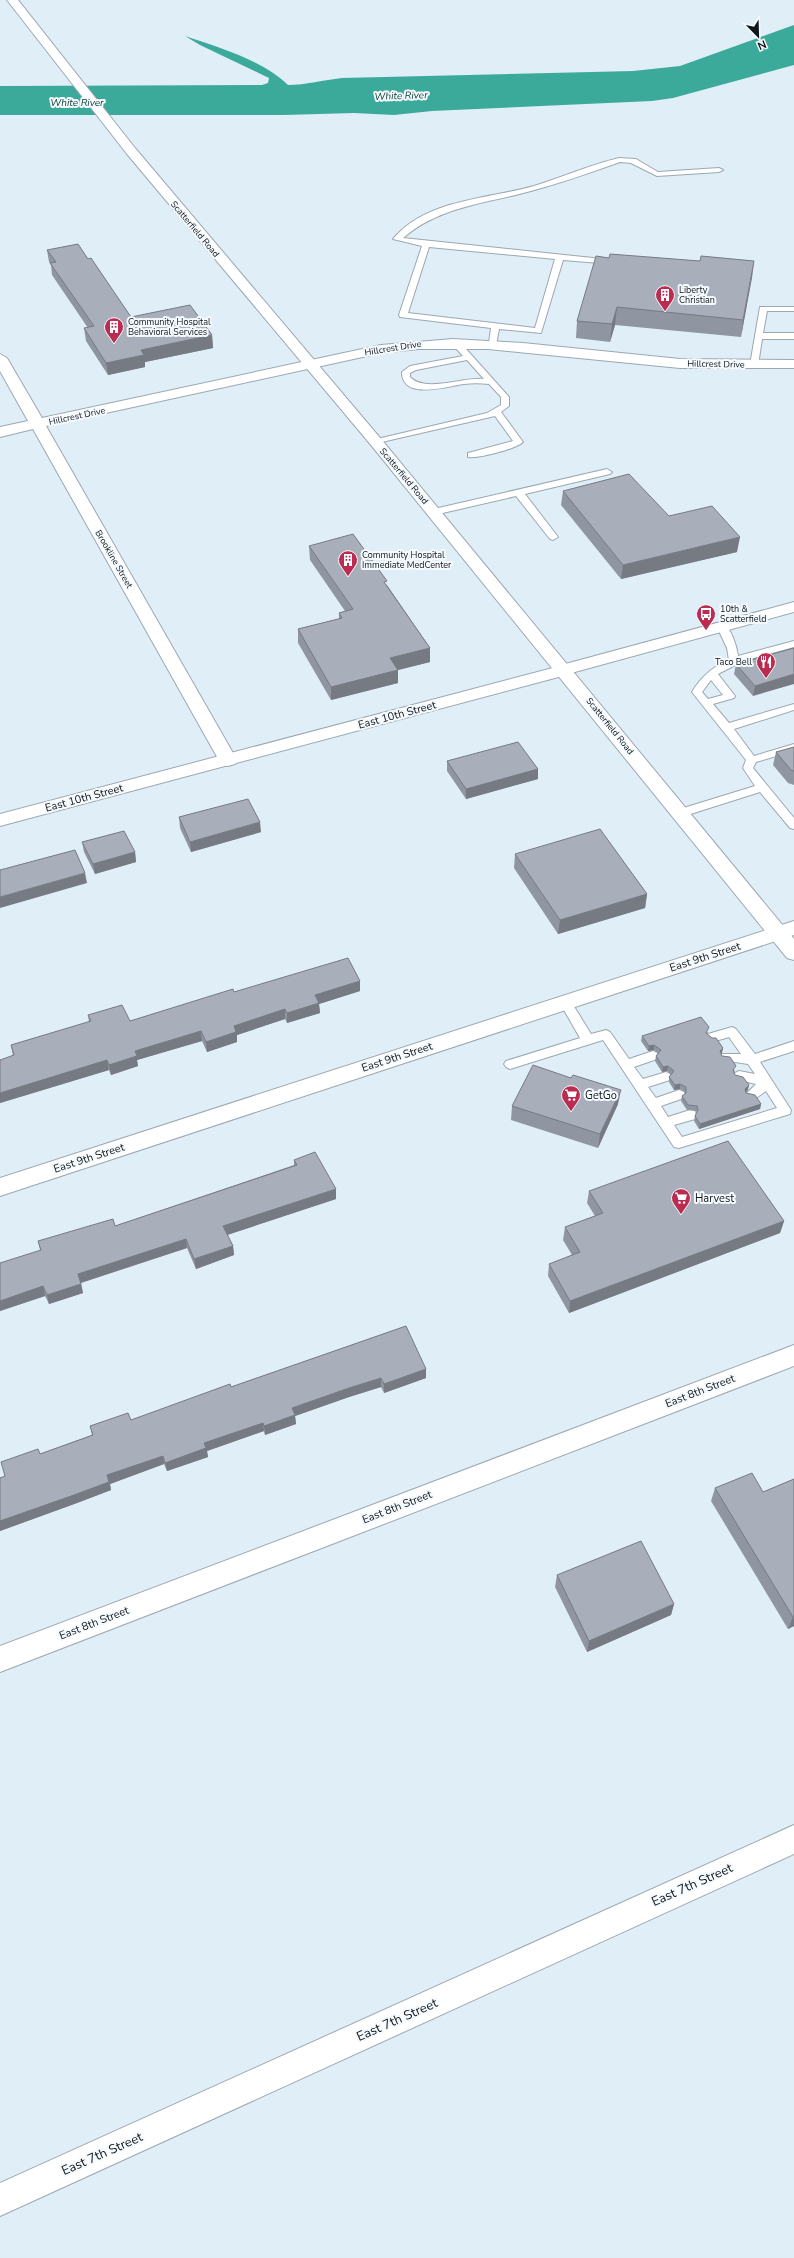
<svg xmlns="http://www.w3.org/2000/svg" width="794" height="2258" font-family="'Nunito Sans',sans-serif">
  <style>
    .water { fill: #3caa9a }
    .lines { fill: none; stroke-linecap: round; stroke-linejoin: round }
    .lane-casing { stroke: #9ba8b1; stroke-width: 2 }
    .street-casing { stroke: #9ba8b1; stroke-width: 2 }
    .secondary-casing { stroke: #9ba8b1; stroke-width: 2 }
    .primary-casing { stroke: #9ba8b1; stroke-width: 2 }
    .lane { fill: #fff; fill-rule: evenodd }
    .street { fill: #fff; fill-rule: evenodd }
    .secondary { fill: #fff; fill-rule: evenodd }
    .primary { fill: #fff; fill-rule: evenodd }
    .wall { fill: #9096a1 }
    .shaded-wall { fill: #767a83 }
    .building { fill: #a8afbb; stroke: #767a83 }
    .labels { text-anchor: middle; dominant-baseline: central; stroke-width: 4; stroke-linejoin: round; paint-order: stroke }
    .far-street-label { font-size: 9px; fill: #111619; stroke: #f5fafe }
    .far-poi-label { font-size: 9px; fill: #111619; stroke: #f5fafe; text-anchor: start }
    .far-water-label { font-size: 10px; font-style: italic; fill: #10413a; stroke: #f5fafe }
    .street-label { font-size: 11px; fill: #111619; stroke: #f5fafe }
    .poi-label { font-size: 11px; fill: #111619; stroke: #f5fafe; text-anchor: start }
    .near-street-label { font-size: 13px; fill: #111619; stroke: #f5fafe }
  </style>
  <rect width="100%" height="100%" fill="#e0eef8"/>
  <!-- water -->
  <path class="water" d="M794 25V65L673 98 652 101 432 111 394 115 354 113 284 115H0V86L262 85 268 83 269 78 200 45 185 36C217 47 263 60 288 85 306 85 323 80 342 78L633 71 680 66Z"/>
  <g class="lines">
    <defs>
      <g id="lane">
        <path d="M619 158 636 159 658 172 719 168 723 170 719 172 657 176 631 163 620 162C589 173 558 184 527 192 483 204 439 207 403 238L612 260 616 262 612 264 563 260 541 333 499 329 496 345 489 343 491 328 400 317 399 315 422 246 393 239C426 199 488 199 534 186 563 177 590 165 619 158ZM429 247 555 259 535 328 408 313Z"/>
        <polygon points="760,307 794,307 794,311 767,311 763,333 794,333 794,339 762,339 758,365 754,368 750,365"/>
        <path d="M452 340H458L509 397V406L501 412 523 442C516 449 477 459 468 457V453L513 441 495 416 373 444V440L487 413 501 405V397L489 384C480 383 472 383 464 384 448 386 402 401 402 372L410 366 463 356 452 344ZM467 360 484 379C462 377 425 393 410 377V373L416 370Z"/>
        <polygon points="607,469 612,472 610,474 525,494 558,537 553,540 550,539 516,496 434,515 429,512 434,509"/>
        <path d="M722 624C731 626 737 647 738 656L794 641V647L743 661 718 674 735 696 734 698 713 704 729 723 794 704V710L734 729 754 756 794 744V751L756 762 753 768 794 818V829L790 828 760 792 681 817 675 813 677 810 755 786 743 768 746 760 692 692C701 677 712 667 729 660L727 648 717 627ZM711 680 723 695 708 699 702 692Z"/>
        <polygon points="566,998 570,1000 591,1034 606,1030 610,1032 629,1059 653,1051 657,1053 659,1056 657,1059 634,1067 643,1079 666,1072 670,1074 672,1077 670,1080 648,1087 656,1098 679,1090 684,1092 685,1095 684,1098 661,1106 668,1117 690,1110 695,1111 696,1115 695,1119 674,1125 682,1137 777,1108 766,1091 756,1098 746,1098 745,1095 756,1084 735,1079 733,1076 735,1073 739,1071 755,1074 748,1064 722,1060 720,1057 722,1054 741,1054 729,1037 712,1042 706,1037 708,1034 732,1027 736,1029 755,1054 794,1041 794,1051 760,1062 791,1110 790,1114 679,1148 674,1147 603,1040 510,1069 506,1067 504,1064 506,1061 580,1038 560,1003"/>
      </g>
      <g id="street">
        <polygon points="453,339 523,343 680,359 794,360 794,368 680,368 488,349 418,349 381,353 46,426 237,760 235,764 228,766 221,764 33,429 0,437 0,427 28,421 0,371 0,354 7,358 42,418 381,345"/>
        <polygon points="794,602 794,612 564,675 558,674 555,670 558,666"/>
        <polygon points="794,921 794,935 0,1196 0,1178"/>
        <polygon points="794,1825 794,1854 0,2216 0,2183"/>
      </g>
      <g id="secondary">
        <polygon points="564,665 570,666 573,670 570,674 0,826 0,814"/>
        <polygon points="794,1345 794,1366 0,1672 0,1646"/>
      </g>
      <polygon id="primary" points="7,0 18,0 135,148 381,439 794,939 794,960 787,958 371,445 127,154"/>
    </defs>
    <!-- lane casing -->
    <use href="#lane" class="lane-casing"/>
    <!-- street casing -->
    <use href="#street" class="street-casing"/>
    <!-- secondary casing -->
    <use href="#secondary" class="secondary-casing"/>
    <!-- primary casing -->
    <use href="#primary" class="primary-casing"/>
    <!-- lane -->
    <use href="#lane" class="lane"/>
    <!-- street -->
    <use href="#street" class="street"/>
    <!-- secondary -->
    <use href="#secondary" class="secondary"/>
    <!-- primary -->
    <use href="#primary" class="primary"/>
  </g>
  <!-- wall -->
  <g class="wall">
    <polygon points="47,250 88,259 131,317 212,335 213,348 145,362 145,367 108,375 86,341 84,328 88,328 52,275 51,265 49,262"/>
    <polygon points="609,258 700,261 754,261 741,337 615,325 610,342 576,338 577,321"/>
    <polygon points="563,491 669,516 737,552 621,579 561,505"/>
    <polygon points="309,546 387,585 430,648 430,662 398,670 398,683 331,700 298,643 298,629 339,619 339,613 345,611 310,560"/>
    <polygon points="794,648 753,696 734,674 736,664"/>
    <polygon points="794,747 794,785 788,783 773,765 776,752"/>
    <polygon points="447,761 538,769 538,779 466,799 447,771"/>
    <polygon points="179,817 261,832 191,852 180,828"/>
    <polygon points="82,842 135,852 136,862 95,874 84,852"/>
    <polygon points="515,854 647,894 645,908 558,934 514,868"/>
    <polygon points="360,981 360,991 319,1004 320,1013 287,1023 285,1019 237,1035 237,1042 207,1052 202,1041 137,1060 138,1066 111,1075 109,1070 0,1103 0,1060 13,1056 11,1045 89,1022 88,1015 130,1021 234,992"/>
    <polygon points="708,1032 707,1034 723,1048 721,1054 722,1056 735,1071 734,1072 735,1075 748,1090 746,1092 746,1093 761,1104 760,1109 699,1129 694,1121 695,1116 697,1113 696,1111 687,1110 681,1101 682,1096 685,1094 685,1092 680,1089 674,1090 669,1082 669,1077 671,1075 667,1071 662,1072 655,1061 656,1056 658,1053 654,1050 648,1051 641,1041 642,1036"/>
    <polygon points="618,1104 598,1148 511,1120 512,1106"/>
    <polygon points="294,1160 336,1199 227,1235 233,1246 234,1255 196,1269 187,1248 81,1283 83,1293 49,1304 45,1296 0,1311 40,1250 38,1241 115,1226 294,1165"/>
    <polygon points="589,1191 784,1221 780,1233 569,1313 548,1276 549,1264 572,1255 563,1240 565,1227 595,1216 587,1203"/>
    <polygon points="406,1326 426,1378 384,1393 381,1387 349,1397 295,1416 296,1424 265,1435 264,1431 207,1451 208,1457 167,1471 164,1464 110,1484 111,1490 77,1503 0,1531 0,1478 5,1476 40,1454 92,1435 90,1426 131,1420 231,1387"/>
    <polygon points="794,1479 794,1626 788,1629 711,1501 715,1488 763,1492"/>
    <polygon points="557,1575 674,1604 671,1615 587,1652 555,1587"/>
  </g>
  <!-- shaded-wall -->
  <g class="shaded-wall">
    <polygon points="754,261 752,278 741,337 743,320"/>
    <polygon points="617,307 615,325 610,342 612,324"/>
    <polygon points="212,335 213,348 145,362 145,367 108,375 106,363 141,350"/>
    <polygon points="740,537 737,552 621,579 623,565"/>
    <polygon points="430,648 430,662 398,670 398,683 331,700 331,687 390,658"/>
    <polygon points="794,674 794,684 753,696 755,686"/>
    <polygon points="538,769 538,779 466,799 466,789"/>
    <polygon points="260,822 261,832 191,852 190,842"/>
    <polygon points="135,852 136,862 95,874 93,864"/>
    <polygon points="85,873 87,883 0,908 0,897"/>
    <polygon points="647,894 645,908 558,934 560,920"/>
    <polygon points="360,981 360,991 319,1004 320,1013 287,1023 287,1013 315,995"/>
    <polygon points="285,1009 285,1019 237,1035 237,1042 207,1052 206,1042 234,1026"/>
    <polygon points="201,1031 202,1041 137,1060 138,1066 111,1075 109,1065 135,1051"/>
    <polygon points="654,1045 654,1050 648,1051 649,1046"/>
    <polygon points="723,1048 722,1053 719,1056 720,1051"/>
    <polygon points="107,1060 109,1070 0,1103 0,1093"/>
    <polygon points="668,1066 667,1071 662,1072 663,1067"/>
    <polygon points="680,1084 680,1089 674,1090 675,1085"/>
    <polygon points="749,1085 748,1090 744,1094 745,1089"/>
    <polygon points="621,1090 618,1104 598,1148 600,1134"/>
    <polygon points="761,1104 760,1109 699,1129 700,1124"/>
    <polygon points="336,1189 336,1199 224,1236 223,1226"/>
    <polygon points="784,1221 780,1233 569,1313 570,1301"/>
    <polygon points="186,1239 187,1248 80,1283 78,1274"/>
    <polygon points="233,1246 234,1255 196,1269 194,1259"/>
    <polygon points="81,1284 83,1293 49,1304 47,1295"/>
    <polygon points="43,1286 45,1296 0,1311 0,1301"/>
    <polygon points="426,1369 426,1378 384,1393 384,1384"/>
    <polygon points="381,1378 381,1387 349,1397 295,1416 296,1424 265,1435 264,1426 292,1408 349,1388"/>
    <polygon points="263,1423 264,1431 207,1451 208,1457 167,1471 165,1463 204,1443"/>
    <polygon points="163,1456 164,1464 110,1484 111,1490 77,1503 0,1531 0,1521 107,1475"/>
    <polygon points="674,1604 671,1615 587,1652 589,1641"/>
    <polygon points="793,1617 794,1617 794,1626 788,1629"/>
  </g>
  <!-- building -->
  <g class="building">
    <polygon points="78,244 88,259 91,258 131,317 190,305 212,335 141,350 144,355 106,363 84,328 94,326 50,263 56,262 47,250"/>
    <polygon points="610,254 700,261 701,256 754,261 743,320 617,307 612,324 577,321 596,256 609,258"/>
    <polygon points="629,474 669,516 712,506 740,537 623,565 563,491"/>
    <polygon points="353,534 387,581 384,582 430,648 390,658 398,670 331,687 298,629 342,618 339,613 353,609 309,546"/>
    <polygon points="794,648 794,674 755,686 736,664"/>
    <polygon points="518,742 538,769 466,789 447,761"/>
    <polygon points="794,747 794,771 791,770 776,752"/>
    <polygon points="248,799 260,822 190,842 179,817"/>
    <polygon points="600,829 647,894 560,920 515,854"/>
    <polygon points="124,831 135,852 93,864 82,842"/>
    <polygon points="75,850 85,873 0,897 0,870"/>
    <polygon points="348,958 360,981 315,995 319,1003 287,1013 285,1009 234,1026 236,1032 206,1042 201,1031 135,1051 137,1056 109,1065 107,1060 0,1093 0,1060 14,1055 11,1045 91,1021 88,1015 122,1005 130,1021 233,989 234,992"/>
    <polygon points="701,1017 709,1027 706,1033 712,1038 716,1038 723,1048 720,1051 722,1056 730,1057 736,1066 733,1070 735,1075 743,1077 749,1085 745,1089 746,1093 755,1095 761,1104 700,1124 695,1116 698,1110 697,1106 688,1105 682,1096 686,1093 686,1087 680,1084 675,1085 669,1077 674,1071 668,1066 663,1067 656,1056 661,1050 654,1045 649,1046 642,1036"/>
    <polygon points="533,1065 571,1078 573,1075 621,1090 600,1134 512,1106"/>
    <polygon points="728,1141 784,1221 570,1301 549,1264 580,1252 565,1227 603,1213 589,1191"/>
    <polygon points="315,1152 336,1189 223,1226 233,1246 194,1259 186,1239 78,1274 81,1284 47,1295 43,1286 0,1301 0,1263 41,1250 38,1241 113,1219 115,1226 297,1165 294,1160"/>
    <polygon points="406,1326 426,1369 384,1384 381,1378 349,1388 292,1408 295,1415 264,1426 263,1423 204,1443 206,1448 165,1463 163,1456 107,1475 109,1482 74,1495 0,1521 0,1478 5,1476 1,1462 38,1449 40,1454 93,1435 90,1426 128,1413 131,1420 230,1384 231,1387"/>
    <polygon points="752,1473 763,1492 794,1479 794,1617 793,1617 715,1488"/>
    <polygon points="641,1541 674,1604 589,1641 557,1575"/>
  </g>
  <!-- icons -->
  <defs>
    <symbol id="building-pin" viewBox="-11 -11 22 30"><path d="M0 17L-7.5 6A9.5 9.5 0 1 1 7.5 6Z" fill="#bc2c51" stroke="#f5fafe"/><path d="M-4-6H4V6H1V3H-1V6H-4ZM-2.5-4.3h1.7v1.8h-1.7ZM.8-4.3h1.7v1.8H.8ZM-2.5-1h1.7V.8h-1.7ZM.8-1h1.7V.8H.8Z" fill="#fff"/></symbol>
    <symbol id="bus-pin" viewBox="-11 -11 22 30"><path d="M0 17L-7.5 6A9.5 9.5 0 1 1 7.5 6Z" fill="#bc2c51" stroke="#f5fafe"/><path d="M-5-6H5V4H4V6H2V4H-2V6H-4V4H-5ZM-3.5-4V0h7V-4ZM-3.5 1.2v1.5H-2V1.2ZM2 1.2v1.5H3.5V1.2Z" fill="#fff"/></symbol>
    <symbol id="restaurant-pin" viewBox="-11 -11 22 30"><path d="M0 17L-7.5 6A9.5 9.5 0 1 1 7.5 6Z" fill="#bc2c51" stroke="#f5fafe"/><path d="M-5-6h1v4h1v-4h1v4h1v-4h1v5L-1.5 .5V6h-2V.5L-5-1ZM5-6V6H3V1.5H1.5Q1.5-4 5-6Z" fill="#fff"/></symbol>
    <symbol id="supermarket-pin" viewBox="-11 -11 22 30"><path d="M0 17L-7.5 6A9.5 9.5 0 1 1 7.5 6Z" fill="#bc2c51" stroke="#f5fafe"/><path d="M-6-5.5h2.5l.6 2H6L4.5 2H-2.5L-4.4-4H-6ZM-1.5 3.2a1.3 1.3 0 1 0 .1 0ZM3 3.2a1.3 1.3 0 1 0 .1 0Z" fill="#fff"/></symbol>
  </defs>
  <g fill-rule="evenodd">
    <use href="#building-pin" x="654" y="284" width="22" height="30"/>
    <use href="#building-pin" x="103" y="316" width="22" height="30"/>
    <use href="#building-pin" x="337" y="549" width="22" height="30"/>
    <use href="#bus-pin" x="695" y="603" width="22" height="30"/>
    <use href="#restaurant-pin" x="755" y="651" width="22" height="30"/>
    <use href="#supermarket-pin" x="560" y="1084" width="22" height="30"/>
    <use href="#supermarket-pin" x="670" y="1187" width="22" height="30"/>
  </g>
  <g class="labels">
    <!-- far-street labels -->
    <g class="far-street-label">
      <text transform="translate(195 229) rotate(50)">Scatterfield Road</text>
      <text transform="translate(393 348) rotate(-9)">Hillcrest Drive</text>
      <text transform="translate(716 364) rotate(1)">Hillcrest Drive</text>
      <text transform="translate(77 416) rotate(-12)">Hillcrest Drive</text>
      <text transform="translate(404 476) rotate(50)">Scatterfield Road</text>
      <text transform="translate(114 559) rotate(60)">Brookline Street</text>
      <text transform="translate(610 726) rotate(51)">Scatterfield Road</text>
    </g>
    <!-- far-poi labels -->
    <g class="far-poi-label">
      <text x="679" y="290">Liberty<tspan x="679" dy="10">Christian</tspan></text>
      <text x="128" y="322">Community Hospital<tspan x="128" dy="10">Behavioral Services</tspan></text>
      <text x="362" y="555">Community Hospital<tspan x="362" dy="10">Immediate MedCenter</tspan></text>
      <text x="720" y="609">10th &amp;<tspan x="720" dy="10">Scatterfield</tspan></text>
      <text x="752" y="662" text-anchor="end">Taco Bell</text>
    </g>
    <!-- far-water labels -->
    <g class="far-water-label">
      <text transform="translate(401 96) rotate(-2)">White River</text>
      <text x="77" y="103">White River</text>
    </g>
    <!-- street labels -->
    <g class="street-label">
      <text transform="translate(397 715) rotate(-15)">East 10th Street</text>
      <text transform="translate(84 798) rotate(-15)">East 10th Street</text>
      <text transform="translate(705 957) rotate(-18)">East 9th Street</text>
      <text transform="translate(397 1057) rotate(-18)">East 9th Street</text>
      <text transform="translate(89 1158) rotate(-18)">East 9th Street</text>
      <text transform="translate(700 1391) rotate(-21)">East 8th Street</text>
      <text transform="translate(397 1507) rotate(-21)">East 8th Street</text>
      <text transform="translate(94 1623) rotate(-21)">East 8th Street</text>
    </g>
    <!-- poi labels -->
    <g class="poi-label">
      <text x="585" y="1095">GetGo</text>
      <text x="695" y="1198">Harvest</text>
    </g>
    <!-- near-street labels -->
    <g class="near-street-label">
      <text transform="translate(692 1885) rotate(-24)">East 7th Street</text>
      <text transform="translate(397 2020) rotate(-24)">East 7th Street</text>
      <text transform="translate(102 2154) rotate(-24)">East 7th Street</text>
    </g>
  </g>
  <!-- north arrow -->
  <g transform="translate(758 36) rotate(157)" stroke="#f5fafe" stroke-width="3" paint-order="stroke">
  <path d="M0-3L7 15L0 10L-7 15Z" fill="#111619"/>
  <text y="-6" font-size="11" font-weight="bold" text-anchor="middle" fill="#111619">N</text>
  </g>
</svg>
